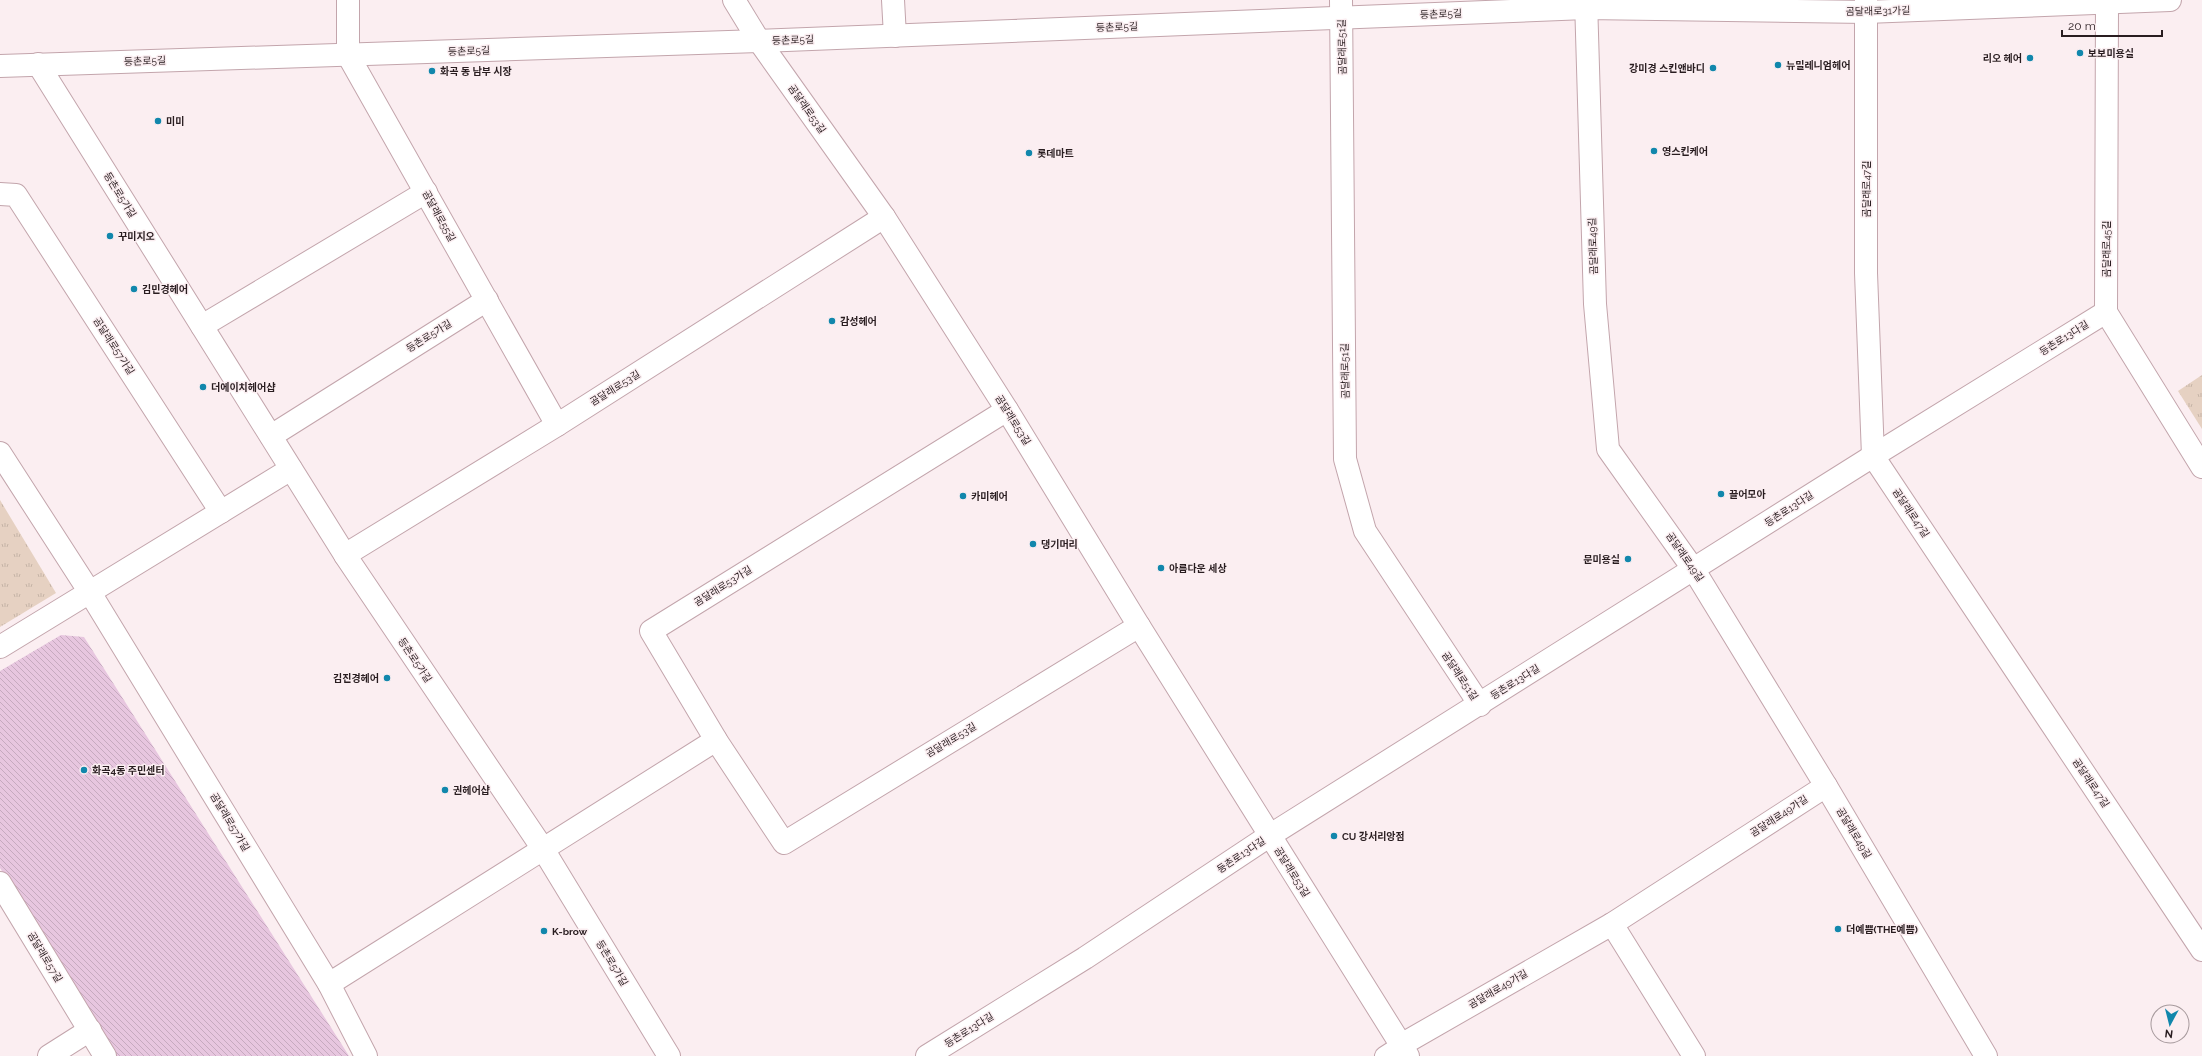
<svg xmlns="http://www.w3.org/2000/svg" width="2202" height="1056" font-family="Raleway,'Noto Sans KR',sans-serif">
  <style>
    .park { fill: url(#park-tufts) }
    .building { fill: url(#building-back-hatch) }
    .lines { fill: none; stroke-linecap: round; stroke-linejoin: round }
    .lane-casing { stroke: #c3a5ac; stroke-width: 20 }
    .street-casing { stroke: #c3a5ac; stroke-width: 24 }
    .lane { stroke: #fff; stroke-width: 18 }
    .street { stroke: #fff; stroke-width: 22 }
    .poi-dot { fill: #1187ac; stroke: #fbeef1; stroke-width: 1.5 }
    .labels { text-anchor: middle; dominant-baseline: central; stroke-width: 3; stroke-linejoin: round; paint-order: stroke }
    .street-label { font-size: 10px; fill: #291d20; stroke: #fbeef1 }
    .poi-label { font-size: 10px; font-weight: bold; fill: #291d20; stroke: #fbeef1; text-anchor: start }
  </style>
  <defs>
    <pattern id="park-tufts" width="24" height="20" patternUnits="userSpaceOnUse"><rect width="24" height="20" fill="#e6d1c2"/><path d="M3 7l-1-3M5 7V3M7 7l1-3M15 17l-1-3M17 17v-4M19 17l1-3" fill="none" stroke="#c5b3a6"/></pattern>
    <pattern id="building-back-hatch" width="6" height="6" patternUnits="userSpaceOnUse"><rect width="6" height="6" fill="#e7c6df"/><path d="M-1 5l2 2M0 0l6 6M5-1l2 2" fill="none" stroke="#c6aabf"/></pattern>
  </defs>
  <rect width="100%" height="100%" fill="#fbeef1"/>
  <!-- park -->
  <g class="park">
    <polygon points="2202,375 2202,429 2178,391"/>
    <polygon points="0,500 56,593 0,627"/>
  </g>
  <!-- building -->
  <polygon class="building" points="61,635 84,637 349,1056 115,1056 0,868 0,671"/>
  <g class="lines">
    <defs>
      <polyline id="lane" points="1384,1056 1401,1045"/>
      <g id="street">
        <polyline points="348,0 348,55 557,425"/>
        <polyline points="734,0 759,41 884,217 1007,410 1139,626 1408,1056"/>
        <polyline points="893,0 895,36"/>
        <polyline points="1341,0 1345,459 1365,531 1480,705"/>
        <polyline points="1586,0 1595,304 1608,449 1694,570 1826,786 1986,1056"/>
        <polyline points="1866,0 1866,273 1873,456 2202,950"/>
        <polyline points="2107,2 2106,312 2202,467"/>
        <polyline points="38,64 345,555 543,849 669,1056"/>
        <polyline points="0,66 759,41 1586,8 1866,12 2170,0"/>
        <polyline points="0,194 16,195 221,512"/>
        <polyline points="202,326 426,192"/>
        <polyline points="1007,410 651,631 716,740 784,843 1139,626"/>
        <polyline points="271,436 487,300"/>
        <polyline points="0,453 89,591 329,984 366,1056"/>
        <polyline points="345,555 557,425 884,217"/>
        <polyline points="0,647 291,469"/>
        <polyline points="0,883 105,1056"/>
        <polyline points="1612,924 1694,1056"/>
        <polyline points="329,984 716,740"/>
        <polyline points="1401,1045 1612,924 1826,786"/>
        <polyline points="49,1056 90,1030"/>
        <polyline points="927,1056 1085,958 1269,836 1873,456 2106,312"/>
      </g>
    </defs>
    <!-- lane casing -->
    <use href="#lane" class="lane-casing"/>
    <!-- street casing -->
    <use href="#street" class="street-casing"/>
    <!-- lane -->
    <use href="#lane" class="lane"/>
    <!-- street -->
    <use href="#street" class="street"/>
  </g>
  <!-- markers -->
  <g class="poi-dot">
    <circle cx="2080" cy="53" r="4"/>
    <circle cx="2030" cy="58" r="4"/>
    <circle cx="1778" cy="65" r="4"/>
    <circle cx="1713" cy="68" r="4"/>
    <circle cx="432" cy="71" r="4"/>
    <circle cx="158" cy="121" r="4"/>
    <circle cx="1654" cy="151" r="4"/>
    <circle cx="1029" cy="153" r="4"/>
    <circle cx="110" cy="236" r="4"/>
    <circle cx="134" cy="289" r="4"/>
    <circle cx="832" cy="321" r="4"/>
    <circle cx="203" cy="387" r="4"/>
    <circle cx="1721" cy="494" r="4"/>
    <circle cx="963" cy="496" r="4"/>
    <circle cx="1033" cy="544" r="4"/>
    <circle cx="1628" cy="559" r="4"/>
    <circle cx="1161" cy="568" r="4"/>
    <circle cx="387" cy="678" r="4"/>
    <circle cx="84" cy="770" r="4"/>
    <circle cx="445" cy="790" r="4"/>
    <circle cx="1334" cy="836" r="4"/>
    <circle cx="1838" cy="929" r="4"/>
    <circle cx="544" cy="931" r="4"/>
  </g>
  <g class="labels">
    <!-- street labels -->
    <g class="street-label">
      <text transform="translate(1878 11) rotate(-1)">곰달래로31가길</text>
      <text transform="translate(1441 14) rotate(-2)">등촌로5길</text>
      <text transform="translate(1117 27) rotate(-2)">등촌로5길</text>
      <text transform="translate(793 40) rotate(-2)">등촌로5길</text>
      <text transform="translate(1342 47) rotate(-91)">곰달래로51길</text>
      <text transform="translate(469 51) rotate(-2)">등촌로5길</text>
      <text transform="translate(145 61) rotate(-2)">등촌로5길</text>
      <text transform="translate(807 109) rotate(55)">곰달래로53길</text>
      <text transform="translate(1866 189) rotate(-90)">곰달래로47길</text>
      <text transform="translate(120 195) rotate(58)">등촌로5가길</text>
      <text transform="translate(439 216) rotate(61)">곰달래로55길</text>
      <text transform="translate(1593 246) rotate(-92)">곰달래로49길</text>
      <text transform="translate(2106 249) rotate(-90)">곰달래로45길</text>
      <text transform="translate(429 336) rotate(-32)">등촌로5가길</text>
      <text transform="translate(2064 338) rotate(-32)">등촌로13다길</text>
      <text transform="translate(114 346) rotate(57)">곰달래로57가길</text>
      <text transform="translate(1345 371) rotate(-91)">곰달래로51길</text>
      <text transform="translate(615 388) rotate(-32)">곰달래로53길</text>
      <text transform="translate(1013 420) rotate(58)">곰달래로53길</text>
      <text transform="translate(1789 509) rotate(-33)">등촌로13다길</text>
      <text transform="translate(1911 513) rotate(56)">곰달래로47길</text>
      <text transform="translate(1685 557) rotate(55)">곰달래로49길</text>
      <text transform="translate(723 586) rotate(-32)">곰달래로53가길</text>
      <text transform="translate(415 660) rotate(56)">등촌로5가길</text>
      <text transform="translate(1460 676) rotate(56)">곰달래로51길</text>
      <text transform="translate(1515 682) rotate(-32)">등촌로13다길</text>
      <text transform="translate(951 740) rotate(-31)">곰달래로53길</text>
      <text transform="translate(2091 783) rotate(56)">곰달래로47길</text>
      <text transform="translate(1779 816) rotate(-33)">곰달래로49가길</text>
      <text transform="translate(230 822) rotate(59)">곰달래로57가길</text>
      <text transform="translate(1854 833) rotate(59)">곰달래로49길</text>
      <text transform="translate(1241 855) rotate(-34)">등촌로13다길</text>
      <text transform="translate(1292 872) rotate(58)">곰달래로53길</text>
      <text transform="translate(45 957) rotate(59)">곰달래로57길</text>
      <text transform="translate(612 963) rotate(59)">등촌로5가길</text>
      <text transform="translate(1498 989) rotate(-30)">곰달래로49가길</text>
      <text transform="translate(969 1030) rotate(-32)">등촌로13다길</text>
    </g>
    <!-- poi labels -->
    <g class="poi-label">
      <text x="2088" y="53">보보미용실</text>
      <text x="2022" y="58" text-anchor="end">리오 헤어</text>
      <text x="1786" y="65">뉴밀레니엄헤어</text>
      <text x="1705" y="68" text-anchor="end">강미경 스킨앤바디</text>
      <text x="440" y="71">화곡 동 남부 시장</text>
      <text x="166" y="121">미미</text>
      <text x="1662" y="151">영스킨케어</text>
      <text x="1037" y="153">롯데마트</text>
      <text x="118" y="236">꾸미지오</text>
      <text x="142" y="289">김민경헤어</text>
      <text x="840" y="321">감성헤어</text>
      <text x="211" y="387">더에이치헤어샵</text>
      <text x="1729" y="494">끌어모아</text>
      <text x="971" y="496">카미헤어</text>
      <text x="1041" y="544">댕기머리</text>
      <text x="1620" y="559" text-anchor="end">문미용실</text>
      <text x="1169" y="568">아름다운 세상</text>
      <text x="379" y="678" text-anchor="end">김진경헤어</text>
      <text x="92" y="770">화곡4동 주민센터</text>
      <text x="453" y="790">권헤어샵</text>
      <text x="1342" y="836">CU 강서리앙점</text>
      <text x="1846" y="929">더예쁨(THE예쁨)</text>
      <text x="552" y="931">K-brow</text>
    </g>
  </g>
  <!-- north arrow -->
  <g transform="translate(2170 1024) rotate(187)"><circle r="19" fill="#fbeef1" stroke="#a79a9d"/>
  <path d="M0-3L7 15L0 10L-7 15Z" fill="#1187ac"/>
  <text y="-6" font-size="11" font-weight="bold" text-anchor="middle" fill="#291d20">N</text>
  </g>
  <!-- scale -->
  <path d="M2062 30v6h100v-6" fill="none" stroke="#291d20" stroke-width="2"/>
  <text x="2068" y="30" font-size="12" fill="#291d20" stroke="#fbeef1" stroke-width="3" paint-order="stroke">20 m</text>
</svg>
